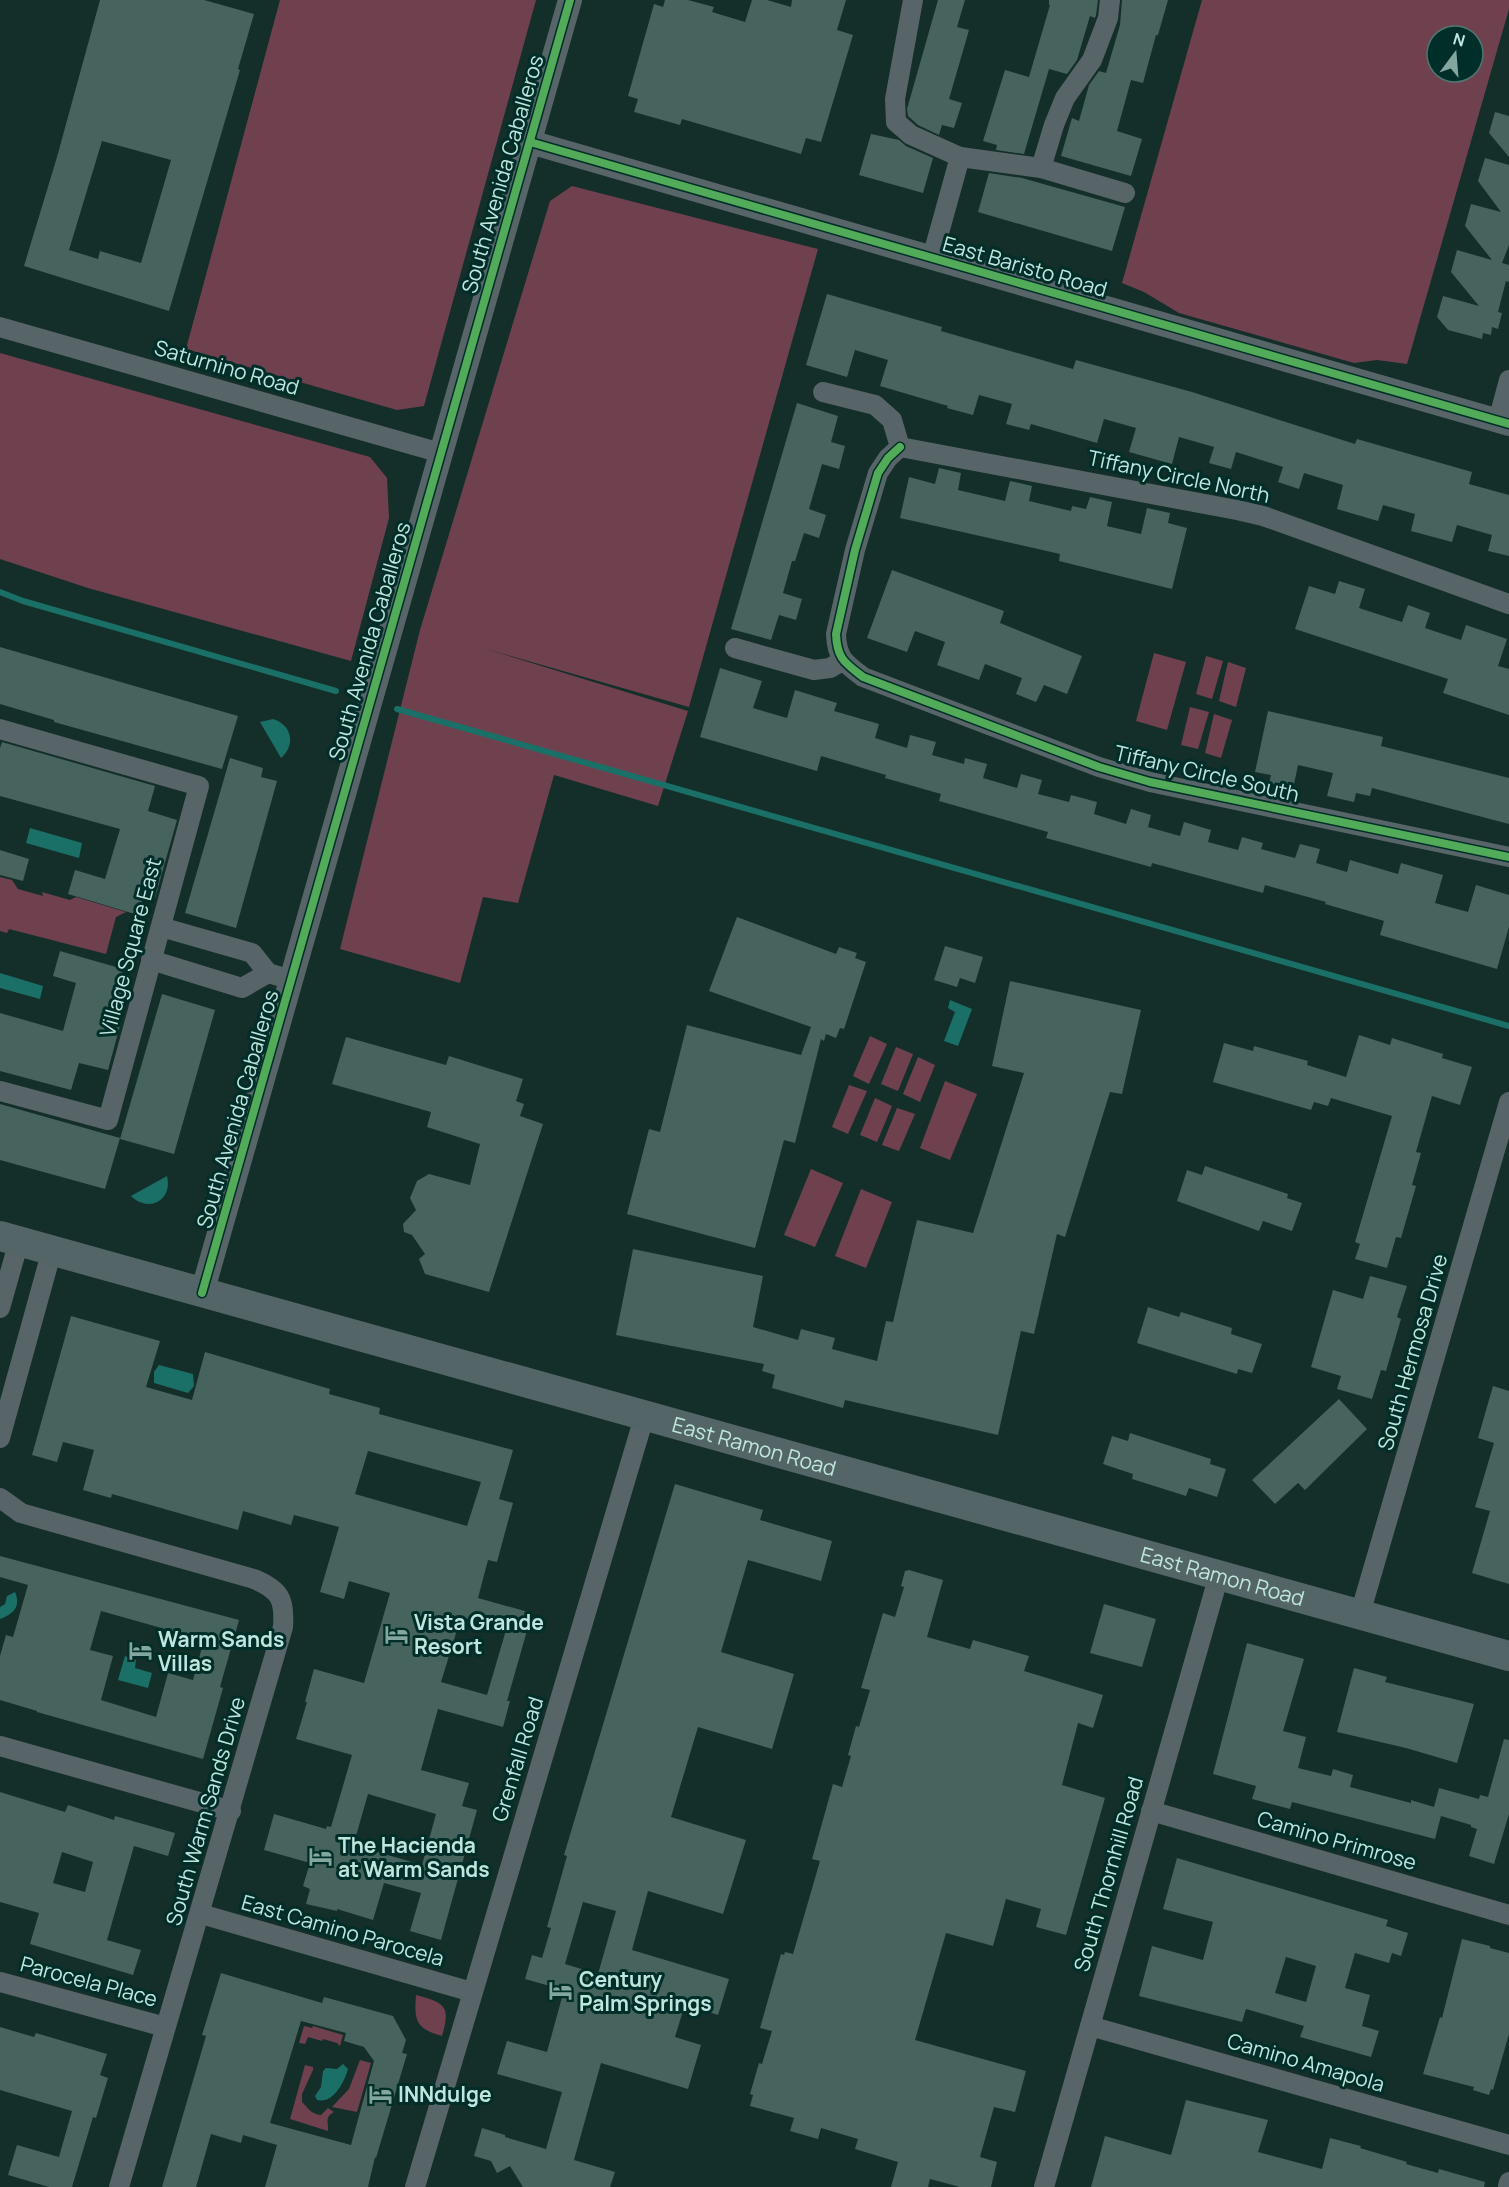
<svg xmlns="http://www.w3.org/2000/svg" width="1509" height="2187" font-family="Manrope,sans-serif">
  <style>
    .green { fill: #6f414f; fill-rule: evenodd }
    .water { fill: #1a7066 }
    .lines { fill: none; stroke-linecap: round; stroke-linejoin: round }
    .stream { stroke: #1a7066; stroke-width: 6 }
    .building { fill: #47635e; fill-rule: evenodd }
    .minor { stroke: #586568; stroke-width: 20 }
    .tertiary { stroke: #586568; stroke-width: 24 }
    .primary { stroke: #536566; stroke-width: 30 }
    .cycleway-casing { stroke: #002e28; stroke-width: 11 }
    .cycleway { stroke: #51ab58; stroke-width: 8 }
    .labels { text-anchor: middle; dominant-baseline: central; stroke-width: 6; stroke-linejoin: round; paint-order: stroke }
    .street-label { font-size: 21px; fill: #bfe6de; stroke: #002e28 }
    .poi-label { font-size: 21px; font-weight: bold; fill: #bfe6de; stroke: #002e28; text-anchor: start }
  </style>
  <rect width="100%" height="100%" fill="#142e2a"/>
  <!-- green -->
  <g class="green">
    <polygon points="280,0 536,0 424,406 397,410 186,349"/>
    <path d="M1202 0H1509V9L1407 364 1377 360 1354 363 1179 313 1144 292 1122 283ZM1437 36H1473V72H1437Z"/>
    <polygon points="572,186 818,249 689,707 486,649 688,711 658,806 554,775 518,903 483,897 460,983 340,949 420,630 550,201"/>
    <polygon points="0,353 370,457 387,478 389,518 351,661 88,588 0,559"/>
    <polygon points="1154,653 1186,662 1167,730 1136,721"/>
    <polygon points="1206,656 1223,661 1212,699 1196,694"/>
    <polygon points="1228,662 1246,668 1236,707 1219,701"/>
    <polygon points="1190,707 1209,712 1198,749 1181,745"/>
    <polygon points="1214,714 1232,720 1221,758 1205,753"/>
    <polygon points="0,877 12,880 18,889 43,896 42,892 70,900 76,897 126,912 116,917 106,954 9,929 7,933 0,931"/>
    <polygon points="870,1036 887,1044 869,1084 853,1076"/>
    <polygon points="896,1047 913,1054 898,1091 881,1084"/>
    <polygon points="918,1057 935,1065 920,1102 903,1094"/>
    <polygon points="945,1081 977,1094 950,1160 920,1148"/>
    <polygon points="849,1085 867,1091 848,1134 832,1127"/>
    <polygon points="875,1098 892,1106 877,1142 860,1135"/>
    <polygon points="897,1108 915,1114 899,1151 882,1145"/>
    <polygon points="811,1169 843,1183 815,1247 784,1235"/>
    <polygon points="861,1189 892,1202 866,1268 835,1256"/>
    <path d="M416 1995C445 2003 451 2006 442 2036 416 2029 414 2021 416 1995Z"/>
    <polygon points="304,2026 312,2028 313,2026 343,2035 340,2046 337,2043 323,2039 322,2041 308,2037 305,2044 299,2043"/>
    <polygon points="360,2060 371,2063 357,2112 332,2107 349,2089"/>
    <path d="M305 2065 313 2067V2070L302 2094V2102C309 2109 311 2114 321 2115L328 2108 334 2112C324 2117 329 2123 328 2131L290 2119Z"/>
  </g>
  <!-- water -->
  <g class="water">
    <path d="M273 719C292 725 296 745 281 758L260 722Z"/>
    <polygon points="30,828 82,843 79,858 26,843"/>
    <polygon points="0,973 43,986 40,999 0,988"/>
    <polygon points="950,1000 972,1009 958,1046 944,1041 955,1012 948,1008"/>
    <path d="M167 1176C173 1201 148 1213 131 1196Z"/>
    <polygon points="159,1365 193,1374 194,1386 188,1393 154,1383 154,1372"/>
    <path d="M15 1592C21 1606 14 1614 0 1619V1607L5 1604 7 1596Z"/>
    <polygon points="125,1656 136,1660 135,1668 152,1673 148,1688 118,1680"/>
    <path d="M343 2064 348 2069C344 2083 333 2104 317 2100L315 2096 321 2087 323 2071 326 2068 337 2069Z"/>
  </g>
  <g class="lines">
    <!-- stream -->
    <g class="stream">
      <polyline points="0,592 23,601 336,691"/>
      <polyline points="397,709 1509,1026"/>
    </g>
  </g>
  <!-- building -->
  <g class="building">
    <path d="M100 0H204L254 14 238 69 240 70 169 311 24 266 57 157ZM102 141 171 160 141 263 100 251 98 259 69 250Z"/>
    <polygon points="665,0 688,0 714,7 712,12 745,22 752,0 767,0 791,7 792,0 846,0 837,30 853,35 821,142 806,138 801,154 682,119 680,125 634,112 638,99 628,96 654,4 663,7"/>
    <polygon points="938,0 965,0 957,27 969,30 949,99 962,103 954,128 942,125 939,135 918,125 908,116 907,109"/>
    <polygon points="1049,0 1098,0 1096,15 1095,18 1090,16 1077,60 1067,74 1049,69 1024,154 996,150 997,145 983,141 1005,70 1029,77 1050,5 1049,5"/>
    <polygon points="1122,0 1168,0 1158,35 1156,35 1143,83 1131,80 1117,131 1142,139 1131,176 1061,156 1072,118 1079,121 1089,85 1099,71 1106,73 1120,25"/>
    <polygon points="1495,112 1509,116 1509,157 1489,133"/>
    <polygon points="871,134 899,140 906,146 933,158 923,193 859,175"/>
    <polygon points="1485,158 1509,165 1509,245 1502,263 1509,265 1509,282 1506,281 1498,312 1502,313 1498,329 1492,327 1491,335 1483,333 1482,339 1448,330 1437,317 1443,296 1479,306 1451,272 1457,250 1492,260 1465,226 1471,204 1501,212 1478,181"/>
    <polygon points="989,173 1022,178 1125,207 1112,251 978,212"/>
    <polygon points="827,294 942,327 941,331 1073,369 1076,360 1192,392 1355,444 1357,439 1472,472 1469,484 1509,495 1509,556 1488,551 1492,535 1457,525 1452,542 1411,531 1415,514 1383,505 1378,521 1337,509 1343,485 1304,473 1299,489 1278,482 1283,467 1236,452 1231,469 1209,463 1214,447 1179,437 1172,464 1129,452 1136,428 1104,419 1097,443 1031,424 1029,430 1006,424 1012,404 979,395 973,415 947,408 948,406 880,386 888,360 855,350 847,377 806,365"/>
    <polygon points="797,403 838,416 831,442 845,446 839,469 822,464 809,509 826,515 819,538 804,533 795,561 792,561 783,593 802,599 796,620 779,615 771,640 731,629"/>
    <polygon points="939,468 961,473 958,490 1005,501 1010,481 1032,486 1029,501 1071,511 1072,506 1086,509 1090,497 1112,502 1107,526 1141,534 1147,508 1170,513 1168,523 1187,528 1172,589 1059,561 1060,554 900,518 909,477 935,484"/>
    <polygon points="892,570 1004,611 1000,623 1082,656 1067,694 1044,685 1036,702 1016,694 1022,678 985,664 979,680 937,665 945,642 915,631 907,652 867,638"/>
    <polygon points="1339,581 1365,589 1359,608 1402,622 1408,605 1430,613 1425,628 1461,640 1466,625 1507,639 1498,666 1509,669 1509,715 1443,693 1448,679 1295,629 1309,586 1335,594"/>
    <polygon points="0,647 238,716 222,769 54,722 54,720 0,704"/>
    <polygon points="720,668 762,681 753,708 787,718 795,690 837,703 834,711 879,724 875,738 907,748 910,735 936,742 932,755 964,764 965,758 987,764 983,778 1017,788 1021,774 1042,780 1038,794 1069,802 1071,795 1097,802 1094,814 1126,824 1131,809 1151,815 1148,827 1180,836 1184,822 1211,830 1208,842 1238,850 1242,837 1263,843 1261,849 1295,858 1300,844 1320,849 1316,863 1347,872 1350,860 1398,874 1401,863 1443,875 1435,903 1468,912 1476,885 1509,895 1509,927 1497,969 1380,935 1384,921 1325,904 1326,902 1265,885 1263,893 1152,863 1151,867 1046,838 1048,832 939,801 941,794 885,778 886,775 821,756 817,771 700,737"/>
    <polygon points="1268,711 1383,737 1381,746 1509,778 1509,824 1372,788 1370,796 1356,793 1354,802 1327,796 1333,773 1298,765 1293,789 1269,783 1271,775 1255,772"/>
    <polygon points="2,742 155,786 148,811 177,820 155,898 144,895 138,915 68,894 75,870 105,879 120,829 0,796 0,748"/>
    <polygon points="230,758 263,768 261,777 277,781 236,928 185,913"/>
    <polygon points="0,850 29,859 23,881 0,875"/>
    <polygon points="737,917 836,954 839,947 857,953 855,958 866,962 844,1029 840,1028 836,1038 826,1034 824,1041 821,1039 795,1143 784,1140 755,1248 627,1214 649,1129 660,1132 687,1025 801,1055 811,1027 709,991"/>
    <polygon points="945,946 983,957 975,983 960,978 957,987 934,980"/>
    <polygon points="60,951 123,969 117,989 126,991 118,1021 121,1022 108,1070 79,1063 71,1090 0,1071 0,1013 63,1031 76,983 53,976"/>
    <polygon points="1010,981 1141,1010 1122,1094 1110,1092 1065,1237 1057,1234 1034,1334 1021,1331 998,1435 845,1400 843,1408 772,1388 775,1375 762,1371 764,1364 616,1335 633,1249 763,1276 753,1327 798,1340 801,1329 835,1338 832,1349 877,1361 886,1321 893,1322 917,1220 973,1233 1024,1073 992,1066"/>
    <polygon points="162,994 215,1010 174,1154 120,1139"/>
    <polygon points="1359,1035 1390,1045 1392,1038 1443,1054 1442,1058 1472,1067 1460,1105 1432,1096 1416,1152 1421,1153 1412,1185 1416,1186 1401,1238 1396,1237 1387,1268 1355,1259 1360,1244 1355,1242 1392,1116 1331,1098 1328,1106 1314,1102 1311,1110 1213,1082 1224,1043 1253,1051 1254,1046 1308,1061 1307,1065 1346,1077"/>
    <polygon points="346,1037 446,1065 449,1056 523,1079 516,1101 524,1104 520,1116 543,1124 489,1292 425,1274 419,1259 425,1254 412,1235 404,1232 403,1224 416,1210 410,1198 417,1181 429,1174 470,1185 480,1144 427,1127 431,1112 332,1084"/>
    <polygon points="0,1104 120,1138 105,1189 0,1160"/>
    <polygon points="1205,1166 1288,1194 1287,1198 1302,1203 1292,1231 1263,1221 1259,1231 1177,1201 1187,1170 1202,1175"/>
    <polygon points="1370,1276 1407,1286 1397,1317 1401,1319 1386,1371 1381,1370 1372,1399 1337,1389 1341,1376 1311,1367 1333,1290 1363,1299"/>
    <polygon points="1148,1307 1179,1317 1181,1312 1232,1328 1231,1334 1262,1344 1252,1373 1238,1369 1237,1374 1137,1343"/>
    <path d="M71 1316 160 1341 146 1387 192 1400 205 1352 330 1389 329 1394 380 1408 379 1414 513 1450 499 1499 513 1503 497 1562 488 1560 478 1598 532 1613 507 1701H510L503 1727 438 1709 421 1770 469 1783 462 1806 477 1810 441 1940 410 1931 421 1893 384 1883 373 1920 337 1909V1911L306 1904 310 1889 303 1886 310 1863 264 1850 274 1814 326 1829 327 1826 331 1827 352 1755 296 1739 307 1702H305L314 1669 364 1683 390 1593 349 1581 344 1599 320 1592 339 1527 294 1515 291 1525 243 1511 238 1530 112 1494 111 1498 83 1490 94 1450 63 1442 57 1462 32 1455ZM368 1451 481 1482 467 1526 355 1494ZM461 1617 506 1630 487 1695 441 1682ZM368 1794 436 1814 422 1865 364 1848 356 1836Z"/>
    <polygon points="1493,1386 1509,1391 1509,1584 1472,1573 1490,1511 1475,1507 1494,1443 1478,1438"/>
    <polygon points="1339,1399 1367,1429 1305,1490 1298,1483 1275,1504 1252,1480"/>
    <polygon points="1130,1433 1211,1459 1210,1464 1226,1469 1217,1497 1189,1488 1186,1496 1132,1479 1133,1474 1103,1464 1112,1436 1128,1441"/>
    <path d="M675 1484 763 1510 760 1520 832 1541 821 1581 748 1560 721 1652 794 1674 772 1749 698 1727 671 1817 746 1840 723 1914 648 1891 632 1950 729 1979 718 2015 685 2004 675 2037 701 2045 688 2089 601 2063 574 2160 615 2172 610 2187H523L510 2166 497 2173 491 2161 474 2156 482 2128 505 2135V2137L546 2149 562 2092 497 2074 507 2041 547 2052 564 1990 525 1979 532 1955 542 1958 551 1928 547 1927 567 1856 564 1855ZM583 1902 616 1911 598 1974 565 1964Z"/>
    <path d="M0 1556 239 1620 220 1687 223 1688 203 1759 37 1712V1711L0 1700V1656L6 1635 13 1637 28 1585 0 1577ZM101 1611 204 1640 193 1680 168 1673 156 1717 101 1700 113 1656 90 1650Z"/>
    <polygon points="909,1570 943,1580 927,1637 970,1649 973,1640 1029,1656 1024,1671 1103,1695 1093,1728 1078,1723 1062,1785 1105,1798 1066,1935 1036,1927 1041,1909 1006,1899 993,1946 946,1933 915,2040 1026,2071 1015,2112 994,2107 980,2157 997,2162 991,2187 960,2187 930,2179 928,2187 891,2187 898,2162 855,2149 858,2139 821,2128 818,2139 790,2131 794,2118 750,2106 753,2095 750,2094 759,2063 762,2064 772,2031 760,2028 781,1954 784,1955 785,1952 793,1954 820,1861 812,1859 833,1784 842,1787 851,1756 848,1755 856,1726 859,1727 870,1690 861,1688 883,1613 895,1617 904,1587 901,1586 905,1571"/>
    <polygon points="1104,1604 1156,1619 1142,1667 1090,1653"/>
    <polygon points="1247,1643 1304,1659 1283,1731 1306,1737 1298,1768 1331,1776 1333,1769 1353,1775 1350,1787 1411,1803 1411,1800 1434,1807 1439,1788 1479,1799 1480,1795 1488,1797 1504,1739 1509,1740 1509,1814 1494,1864 1469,1856 1477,1829 1471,1827 1471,1825 1441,1816 1435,1839 1292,1802 1290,1809 1252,1799 1256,1786 1213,1774"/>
    <polygon points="1354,1668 1387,1677 1385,1682 1474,1704 1457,1763 1406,1748 1337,1732"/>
    <path d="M0 1792 65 1812 68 1805 114 1820 115 1816 175 1833 168 1856 134 1846 107 1940 141 1950 133 1975 30 1944 39 1913 0 1902ZM62 1852 93 1862 85 1892 53 1883Z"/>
    <path d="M1177 1858 1388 1920 1386 1926 1408 1933 1401 1956 1392 1953 1389 1963 1355 1953 1345 1988 1370 1995 1362 2026 1379 2031 1371 2057 1300 2037 1304 2026 1246 2009 1242 2022 1139 1996 1152 1946 1203 1960 1213 1922 1163 1909ZM1286 1957 1316 1966 1306 2002 1275 1993Z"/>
    <polygon points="1462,1939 1490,1946 1490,1948 1509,1953 1509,2034 1493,2090 1491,2089 1489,2095 1473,2090 1474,2087 1423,2074 1440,2017 1442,2018"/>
    <path d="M221 1973 322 2003 324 1997 393 2016 406 2040 402 2053 407 2054 376 2158 375 2157 368 2187H265L277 2145 243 2135 241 2143 211 2134 196 2187H162L206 2036 202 2035ZM301 2021 346 2033 344 2041 364 2047 374 2061 351 2145 270 2123Z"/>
    <polygon points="0,2027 34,2037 36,2033 107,2054 100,2075 108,2078 96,2118 93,2117 72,2187 49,2187 8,2175 17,2145 59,2157 72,2111 0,2090"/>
    <polygon points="1186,2100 1268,2120 1258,2152 1322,2169 1330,2138 1361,2146 1360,2148 1407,2162 1406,2164 1438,2173 1439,2169 1485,2182 1484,2187 1091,2187 1105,2136 1171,2155"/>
  </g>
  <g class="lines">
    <!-- minor -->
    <g class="minor">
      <polyline points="913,0 895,99 896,122 911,135 960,157 1041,168 1125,193"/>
      <polyline points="1041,168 1054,125 1065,98 1092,60 1108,18 1110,0"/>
      <polyline points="932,258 960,157"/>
      <polyline points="0,327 441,453"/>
      <polyline points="823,392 875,405 892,420 900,447"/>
      <polyline points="1498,421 1509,380"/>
      <path d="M900 447 888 458 878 473 855 550 836 634C837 659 845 663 863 677L1099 767 1150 782 1509 857"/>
      <polyline points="900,447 1237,510 1263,516 1509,604"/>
      <polyline points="735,648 814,670 830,668 842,661"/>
      <polyline points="0,729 199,786 108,1120 0,1091"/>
      <polyline points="161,927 252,953 268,973 292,980"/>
      <polyline points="151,960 242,988 268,973"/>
      <polyline points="0,1308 19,1241"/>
      <polyline points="0,1438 52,1250"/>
      <path d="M0 1498 21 1513 254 1579C280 1590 285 1599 283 1627L119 2187"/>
      <polyline points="1360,1614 1509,1102"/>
      <polyline points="0,1746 231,1811"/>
      <polyline points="1151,1811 1509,1915"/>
      <polyline points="201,1914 472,1992"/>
      <polyline points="0,1982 165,2027"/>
      <polyline points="1090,2026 1509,2145"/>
      <polyline points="415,2187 645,1414"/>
      <polyline points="1044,2187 1219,1575"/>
      <polyline points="1508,2187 1509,2182"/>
    </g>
    <!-- tertiary -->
    <g class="tertiary">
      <polyline points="530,142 1509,424"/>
      <polyline points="202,1293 570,0"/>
    </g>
    <!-- primary -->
    <path class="primary" id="s1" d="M0 1236C503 1377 1006 1515 1509 1656"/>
    <defs>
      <g id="cycleway">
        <polyline points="530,142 1509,424"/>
        <path d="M900 447 888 458 878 473 855 550 836 634C837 659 845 663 863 677L1099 767 1150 782 1509 857"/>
        <polyline points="202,1293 570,0"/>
      </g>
    </defs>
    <!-- cycleway casing -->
    <use href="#cycleway" class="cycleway-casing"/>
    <!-- cycleway -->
    <use href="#cycleway" class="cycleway"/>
  </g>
  <!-- icons -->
  <defs>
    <symbol id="hotel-bare" viewBox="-9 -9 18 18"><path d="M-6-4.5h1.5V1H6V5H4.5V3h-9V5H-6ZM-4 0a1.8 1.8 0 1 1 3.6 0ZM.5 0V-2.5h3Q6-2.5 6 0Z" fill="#83a69f" stroke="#002e28" stroke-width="2.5" paint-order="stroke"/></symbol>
  </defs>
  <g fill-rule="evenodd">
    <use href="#hotel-bare" x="380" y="1618" width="33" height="33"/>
    <use href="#hotel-bare" x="124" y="1634" width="33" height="33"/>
    <use href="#hotel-bare" x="304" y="1840" width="33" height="33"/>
    <use href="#hotel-bare" x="544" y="1974" width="33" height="33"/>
    <use href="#hotel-bare" x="364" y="2078" width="33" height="33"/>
  </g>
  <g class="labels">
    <!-- street labels -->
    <g class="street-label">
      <text transform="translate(502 174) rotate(-74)">South Avenida Caballeros</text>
      <text transform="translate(1025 266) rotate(16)">East Baristo Road</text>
      <text transform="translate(227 367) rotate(16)">Saturnino Road</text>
      <text transform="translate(1179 476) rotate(12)">Tiffany Circle North</text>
      <text transform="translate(369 641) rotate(-74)">South Avenida Caballeros</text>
      <text transform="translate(1207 773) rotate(13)">Tiffany Circle South</text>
      <text transform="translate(130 947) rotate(-75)">Village Square East</text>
      <text transform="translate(237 1109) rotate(-74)">South Avenida Caballeros</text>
      <text transform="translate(1412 1352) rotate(-74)">South Hermosa Drive</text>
      <text stroke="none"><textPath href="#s1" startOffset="783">East Ramon Road</textPath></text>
      <text stroke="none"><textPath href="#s1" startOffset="1269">East Ramon Road</textPath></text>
      <text transform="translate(517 1759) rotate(-73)">Grenfall Road</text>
      <text transform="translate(205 1811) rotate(-74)">South Warm Sands Drive</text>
      <text transform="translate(1337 1840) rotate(16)">Camino Primrose</text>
      <text transform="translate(1108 1874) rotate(-74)">South Thornhill Road</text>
      <text transform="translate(343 1930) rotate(16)">East Camino Parocela</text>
      <text transform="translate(89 1981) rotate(15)">Parocela Place</text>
      <text transform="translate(1306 2062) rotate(16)">Camino Amapola</text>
    </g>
    <!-- poi labels -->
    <g class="poi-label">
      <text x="414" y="1622">Vista Grande<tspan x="414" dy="24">Resort</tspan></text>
      <text x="158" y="1639">Warm Sands<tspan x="158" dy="24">Villas</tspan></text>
      <text x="338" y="1845">The Hacienda<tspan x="338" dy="24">at Warm Sands</tspan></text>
      <text x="579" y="1979">Century<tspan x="579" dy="24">Palm Springs</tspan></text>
      <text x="398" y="2094">INNdulge</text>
    </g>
  </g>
  <!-- north arrow -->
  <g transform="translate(1455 54) rotate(16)"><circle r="28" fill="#002e28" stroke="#4c7871" stroke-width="1.5"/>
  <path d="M0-4.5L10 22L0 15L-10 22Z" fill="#83a69f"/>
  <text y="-9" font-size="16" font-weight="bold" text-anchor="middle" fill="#bfe6de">N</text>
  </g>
</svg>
